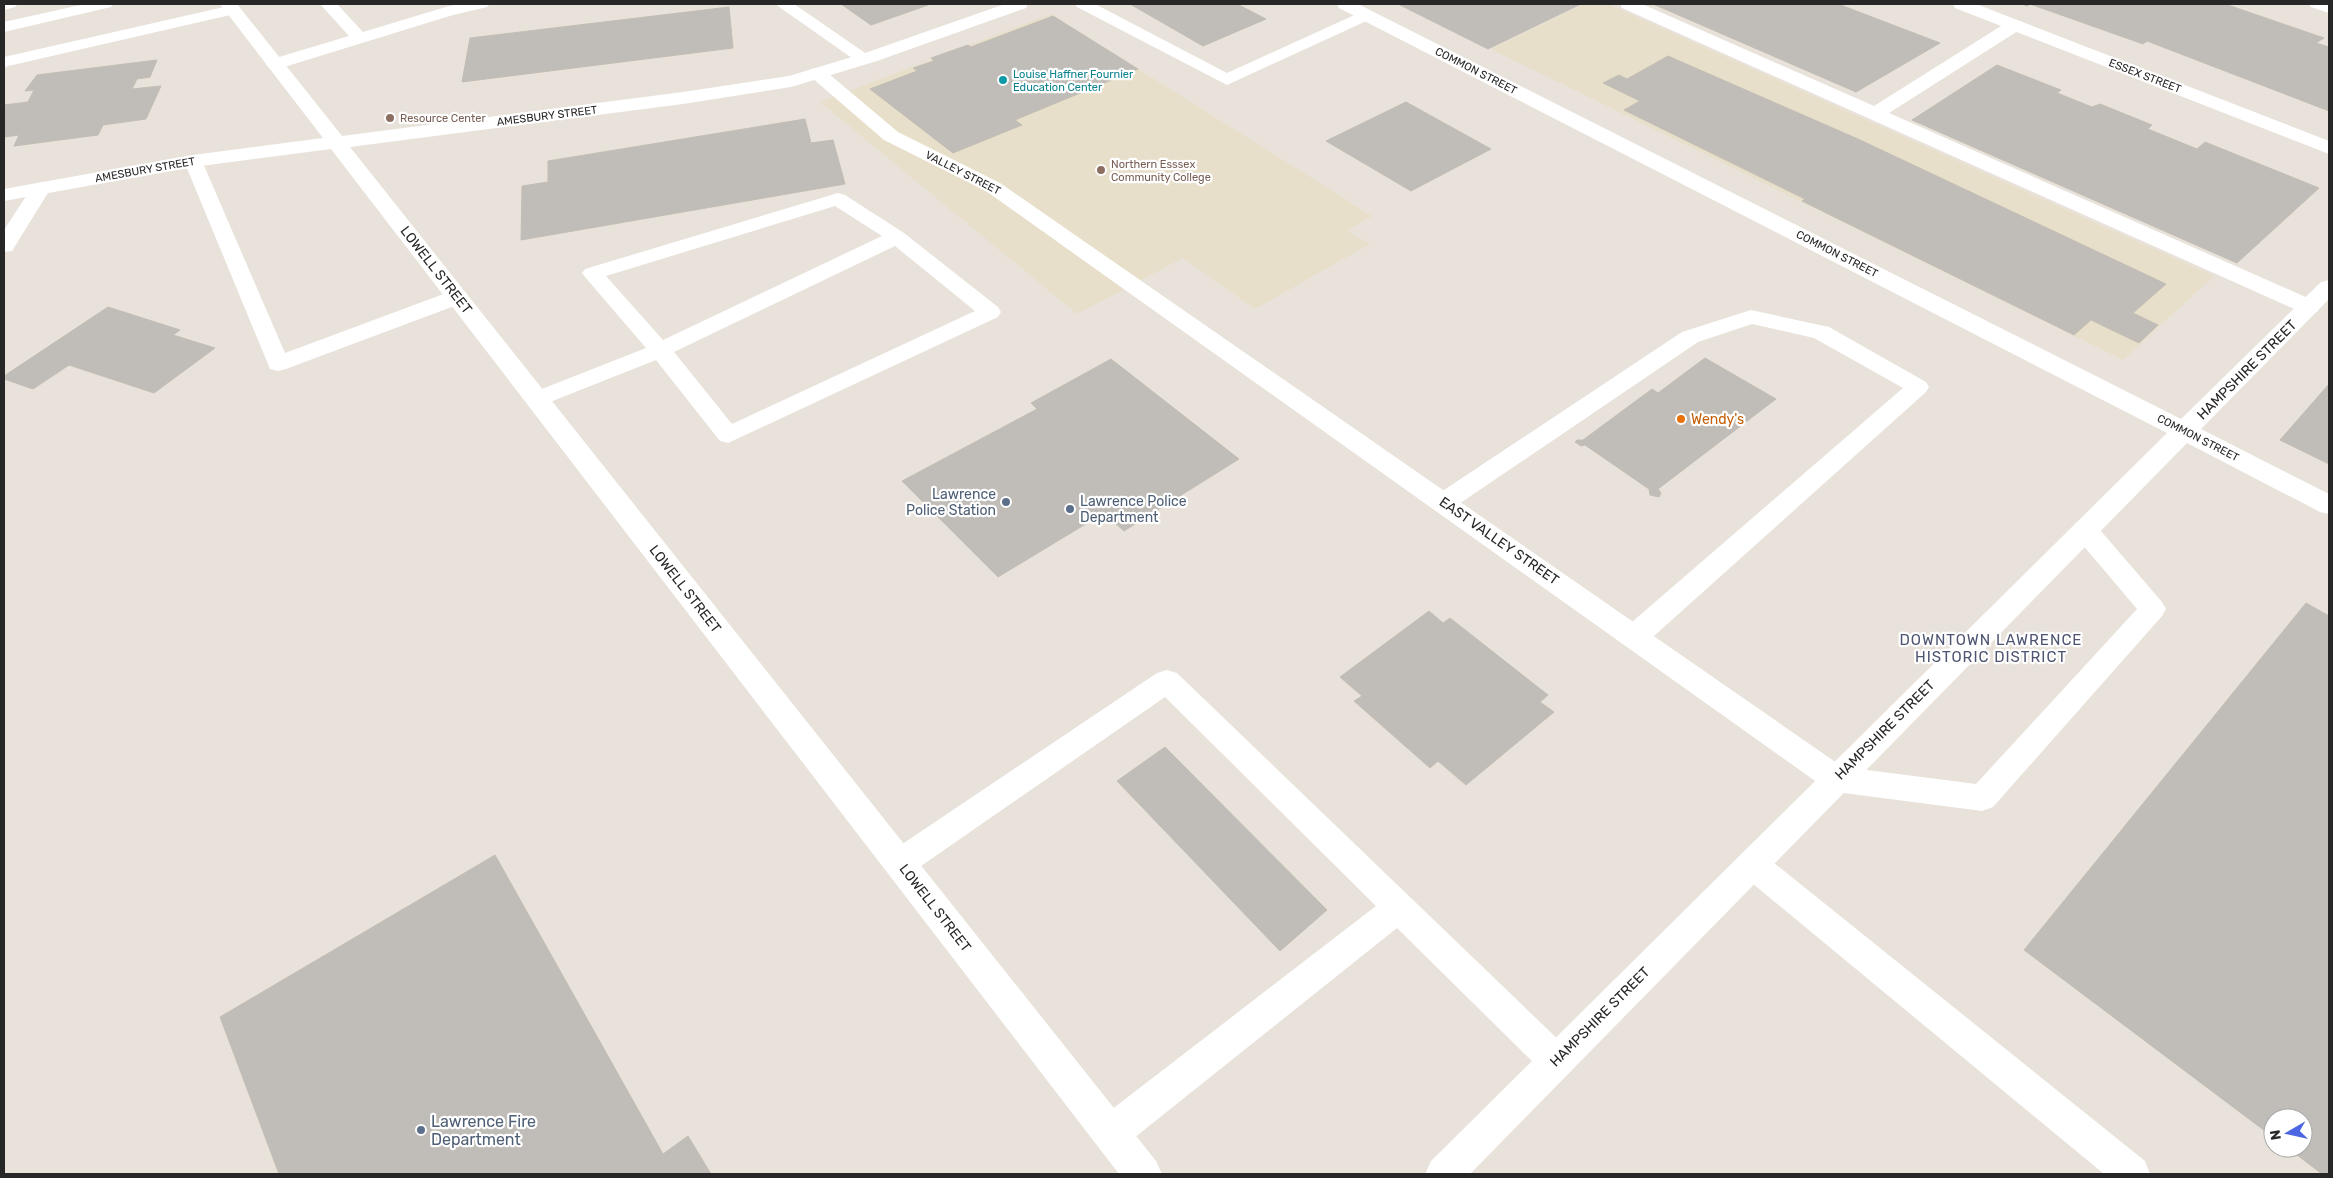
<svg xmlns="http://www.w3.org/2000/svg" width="2333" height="1178" font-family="Rubik,sans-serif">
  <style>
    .education { fill: #e8dfcb }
    .building { fill: #c0bcb7; stroke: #c3beb4 }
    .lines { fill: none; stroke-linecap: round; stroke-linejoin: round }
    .lane { fill: #fff; fill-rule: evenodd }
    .street { fill: #fff; fill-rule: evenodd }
    .secondary { fill: #fff; fill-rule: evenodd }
    .culture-dot { fill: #0f9aa8; stroke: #fff; stroke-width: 2 }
    .education-dot { fill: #8d6e63; stroke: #fff; stroke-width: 2 }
    .food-dot { fill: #e8710a; stroke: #fff; stroke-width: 2 }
    .service-dot { fill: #5c6f8a; stroke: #fff; stroke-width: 2 }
    .labels { text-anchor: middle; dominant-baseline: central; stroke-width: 4.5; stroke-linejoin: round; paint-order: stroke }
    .far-street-label { font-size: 11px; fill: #272727; stroke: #fff }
    .far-culture-label { font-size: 11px; fill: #0d838f; stroke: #fff; text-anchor: start }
    .far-education-label { font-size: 11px; fill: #785e54; stroke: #fff; text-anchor: start }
    .street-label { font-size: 14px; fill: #272727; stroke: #fff }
    .food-label { font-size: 14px; fill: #c56008; stroke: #fff; text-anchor: start }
    .service-label { font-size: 14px; fill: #4e5e75; stroke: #fff; text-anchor: end }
    .neighbourhood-label { font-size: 15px; letter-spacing: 1px; fill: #4e5471; stroke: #fff }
    .near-service-label { font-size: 16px; fill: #4e5e75; stroke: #fff; text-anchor: start }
  </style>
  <rect width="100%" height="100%" fill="#e8e2da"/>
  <!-- education -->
  <g class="education">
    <polygon points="1584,4 1608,4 2214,276 2123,360 1491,49"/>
    <polygon points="1051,14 1372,216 1347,231 1370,244 1255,309 1183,258 1077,314 820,102"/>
  </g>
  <!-- building -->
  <g class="building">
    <polygon points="841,4 931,4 871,25"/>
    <polygon points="1130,4 1237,4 1266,19 1203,46"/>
    <polygon points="1398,4 1581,4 1488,49"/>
    <polygon points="1653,4 1838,4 1940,43 1856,92"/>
    <polygon points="2022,4 2225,4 2324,38 2316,43 2329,47 2329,111 2147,41 2143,44 2030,4 2027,6"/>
    <polygon points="729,7 733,48 462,82 470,38"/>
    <polygon points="1053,16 1138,69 1015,120 1022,125 953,153 870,89 917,71 913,68 934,61 931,58 968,45 971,47"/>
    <polygon points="1668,56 1858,139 2166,284 2133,313 2158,325 2139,343 2091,320 2074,335 1802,201 1805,199 1624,110 1640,101 1603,83 1619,75 1627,79"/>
    <polygon points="157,60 150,77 137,79 132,89 161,86 146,119 103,125 98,135 14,146 19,135 4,137 4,105 28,102 34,90 25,91 37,75"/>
    <polygon points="1997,65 2061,90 2057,93 2092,107 2100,104 2152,125 2148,129 2197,149 2205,142 2319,188 2237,263 1912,120"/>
    <polygon points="1406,102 1491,149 1411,191 1326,141"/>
    <polygon points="805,119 811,143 833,140 845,184 521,240 522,186 548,182 548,161"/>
    <polygon points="108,307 180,330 173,335 215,348 154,393 69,365 33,389 4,379 4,376"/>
    <polygon points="1705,358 1776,399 1658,489 1661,493 1659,497 1650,495 1649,489 1585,445 1581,446 1575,442 1577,440 1583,440 1652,389 1658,393"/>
    <polygon points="1111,359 1239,459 1124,531 1104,513 998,577 902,481 1037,409 1031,403"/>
    <polygon points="2329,384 2329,464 2280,440"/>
    <polygon points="2306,603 2329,616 2329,1174 2322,1174 2288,1148 2303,1148 2303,1118 2273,1118 2273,1137 2024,950"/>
    <polygon points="1429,611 1443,623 1450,618 1548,695 1540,702 1554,712 1466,785 1438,761 1430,768 1354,701 1362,696 1340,677"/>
    <polygon points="1165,747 1327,910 1280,951 1117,781"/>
    <polygon points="495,855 663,1154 688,1136 711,1174 279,1174 220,1017"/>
  </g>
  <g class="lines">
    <!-- lane -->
    <g class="lane">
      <polygon points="4,4 17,4 15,7 4,10"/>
      <polygon points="85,4 113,4 111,7 4,32 4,22"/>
      <polygon points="320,4 337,4 363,32 449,6 460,4 489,4 487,7 453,15 281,68 269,68 266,64 269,60 349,36"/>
      <polygon points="775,4 794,4 874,59 871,63 859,63"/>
      <polygon points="1075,4 1095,4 1227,73 1361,12 1373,12 1375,15 1373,18 1227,85 1077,7"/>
      <polygon points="2309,4 2329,4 2329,13 2311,7"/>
      <polygon points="233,5 239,7 241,10 239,13 4,67 4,57"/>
      <polygon points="193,155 200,157 202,161 285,353 449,292 457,290 465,292 468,297 465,302 286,369 278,371 270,369 184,161 186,157"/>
      <path d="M838 193 845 195 904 233 998 307 1001 312 998 317 728 443 720 441 656 360 545 404 537 407 529 404 526 399 529 394 646 348 585 277 582 273 585 269ZM835 206 882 236 663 340 606 276ZM895 246 975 311 732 424 674 352Z"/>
      <polygon points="1751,310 1829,327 1926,382 1929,387 1926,392 1645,644 1635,647 1625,644 1621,636 1625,628 1903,388 1814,338 1752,324 1698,342 1453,508 1444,511 1435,508 1432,502 1435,496 1682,332"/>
      <polygon points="2085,521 2094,523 2162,602 2166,609 2162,616 1993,807 1982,811 1836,792 1826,788 1821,779 1826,770 1836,766 1976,784 2137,609 2076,537 2072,530 2076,523"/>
      <polygon points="1167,670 1177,673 1568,1049 1573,1061 1568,1073 1556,1078 1544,1073 1397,928 1124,1146 1111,1151 1098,1146 1093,1133 1098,1120 1376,906 1165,697 911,873 900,877 889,873 885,863 889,853 1157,673"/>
      <polygon points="1752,850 1763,854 2145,1161 2150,1174 2104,1174 1741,874 1737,864 1741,854"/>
    </g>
    <!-- street -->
    <g class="street">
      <polygon points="1620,4 1642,4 1874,106 2009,21 2021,21 2024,25 2021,29 1889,113 2317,302 2320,307 2317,312 2309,314 2301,312 1622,8"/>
      <polygon points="817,68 823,69 898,132 1000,183 1847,770 1851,779 1847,788 1836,792 1825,788 986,191 884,140 811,77 808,73 811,69"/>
      <polygon points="41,182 48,184 51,188 12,251 4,252 4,230 34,184"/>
    </g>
    <!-- secondary -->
    <g class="secondary">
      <polygon points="220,4 237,4 342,136 683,92 789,76 865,53 1005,4 1028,4 1026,8 877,61 791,87 683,104 350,147 1156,1161 1162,1174 1119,1174 331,149 193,167 4,201 4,189 193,155 323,138"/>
      <polygon points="1337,4 1358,4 2181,419 2321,282 2329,280 2329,299 2201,429 2329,494 2329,514 2320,512 2187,443 1470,1174 1425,1174 1431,1161 2167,433 1339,8"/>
      <polygon points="1953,4 1976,4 2329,141 2329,154 1955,8"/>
    </g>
  </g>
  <!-- markers -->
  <circle class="culture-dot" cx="1003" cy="80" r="5"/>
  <g class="education-dot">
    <circle cx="390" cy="118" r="5"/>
    <circle cx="1101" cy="170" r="5"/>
  </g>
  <circle class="food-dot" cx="1681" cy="419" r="5"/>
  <g class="service-dot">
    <circle cx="1006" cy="502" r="5"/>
    <circle cx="1070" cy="509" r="5"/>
    <circle cx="421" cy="1130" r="5"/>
  </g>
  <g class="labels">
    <!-- far-street labels -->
    <g class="far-street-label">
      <text transform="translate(1476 71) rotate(27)">COMMON STREET</text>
      <text transform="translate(2145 76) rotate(21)">ESSEX STREET</text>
      <text transform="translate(547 116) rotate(-7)">AMESBURY STREET</text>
      <text transform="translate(145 170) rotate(-10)">AMESBURY STREET</text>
      <text transform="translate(963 173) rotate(27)">VALLEY STREET</text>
      <text transform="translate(1837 254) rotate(27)">COMMON STREET</text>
      <text transform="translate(2198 438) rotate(27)">COMMON STREET</text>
    </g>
    <!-- far-culture labels -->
    <g class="far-culture-label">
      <text x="1013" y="74">Louise Haffner Fournier<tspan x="1013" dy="13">Education Center</tspan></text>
    </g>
    <!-- far-education labels -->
    <g class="far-education-label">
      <text x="400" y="118">Resource Center</text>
      <text x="1111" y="164">Northern Esssex<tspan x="1111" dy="13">Community College</tspan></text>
    </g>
    <!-- street labels -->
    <g class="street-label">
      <text transform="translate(436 270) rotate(52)">LOWELL STREET</text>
      <text transform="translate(2247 370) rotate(-45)">HAMPSHIRE STREET</text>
      <text transform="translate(1499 541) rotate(35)">EAST VALLEY STREET</text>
      <text transform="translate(685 589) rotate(52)">LOWELL STREET</text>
      <text transform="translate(1885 730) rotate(-45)">HAMPSHIRE STREET</text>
      <text transform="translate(935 908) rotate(52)">LOWELL STREET</text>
      <text transform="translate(1600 1017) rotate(-45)">HAMPSHIRE STREET</text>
    </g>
    <!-- food labels -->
    <g class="food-label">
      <text x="1691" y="419">Wendy's</text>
    </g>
    <!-- service labels -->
    <g class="service-label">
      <text x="996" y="494">Lawrence<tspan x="996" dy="16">Police Station</tspan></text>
      <text x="1080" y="501" text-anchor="start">Lawrence Police<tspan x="1080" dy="16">Department</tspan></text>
    </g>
    <!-- neighbourhood labels -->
    <g class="neighbourhood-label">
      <text x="1991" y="640">DOWNTOWN LAWRENCE<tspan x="1991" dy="17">HISTORIC DISTRICT</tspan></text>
    </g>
    <!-- near-service labels -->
    <g class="near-service-label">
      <text x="431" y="1121">Lawrence Fire<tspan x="431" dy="18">Department</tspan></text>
    </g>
  </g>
  <!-- border -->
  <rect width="2333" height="1178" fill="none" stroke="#272727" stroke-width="10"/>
  <!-- north arrow -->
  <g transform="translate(2288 1133) rotate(261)"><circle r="24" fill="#ffffff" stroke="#a9a9a9"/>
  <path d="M0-4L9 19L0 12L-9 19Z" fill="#4d67e2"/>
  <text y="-8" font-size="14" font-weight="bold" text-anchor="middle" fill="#272727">N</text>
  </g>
</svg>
